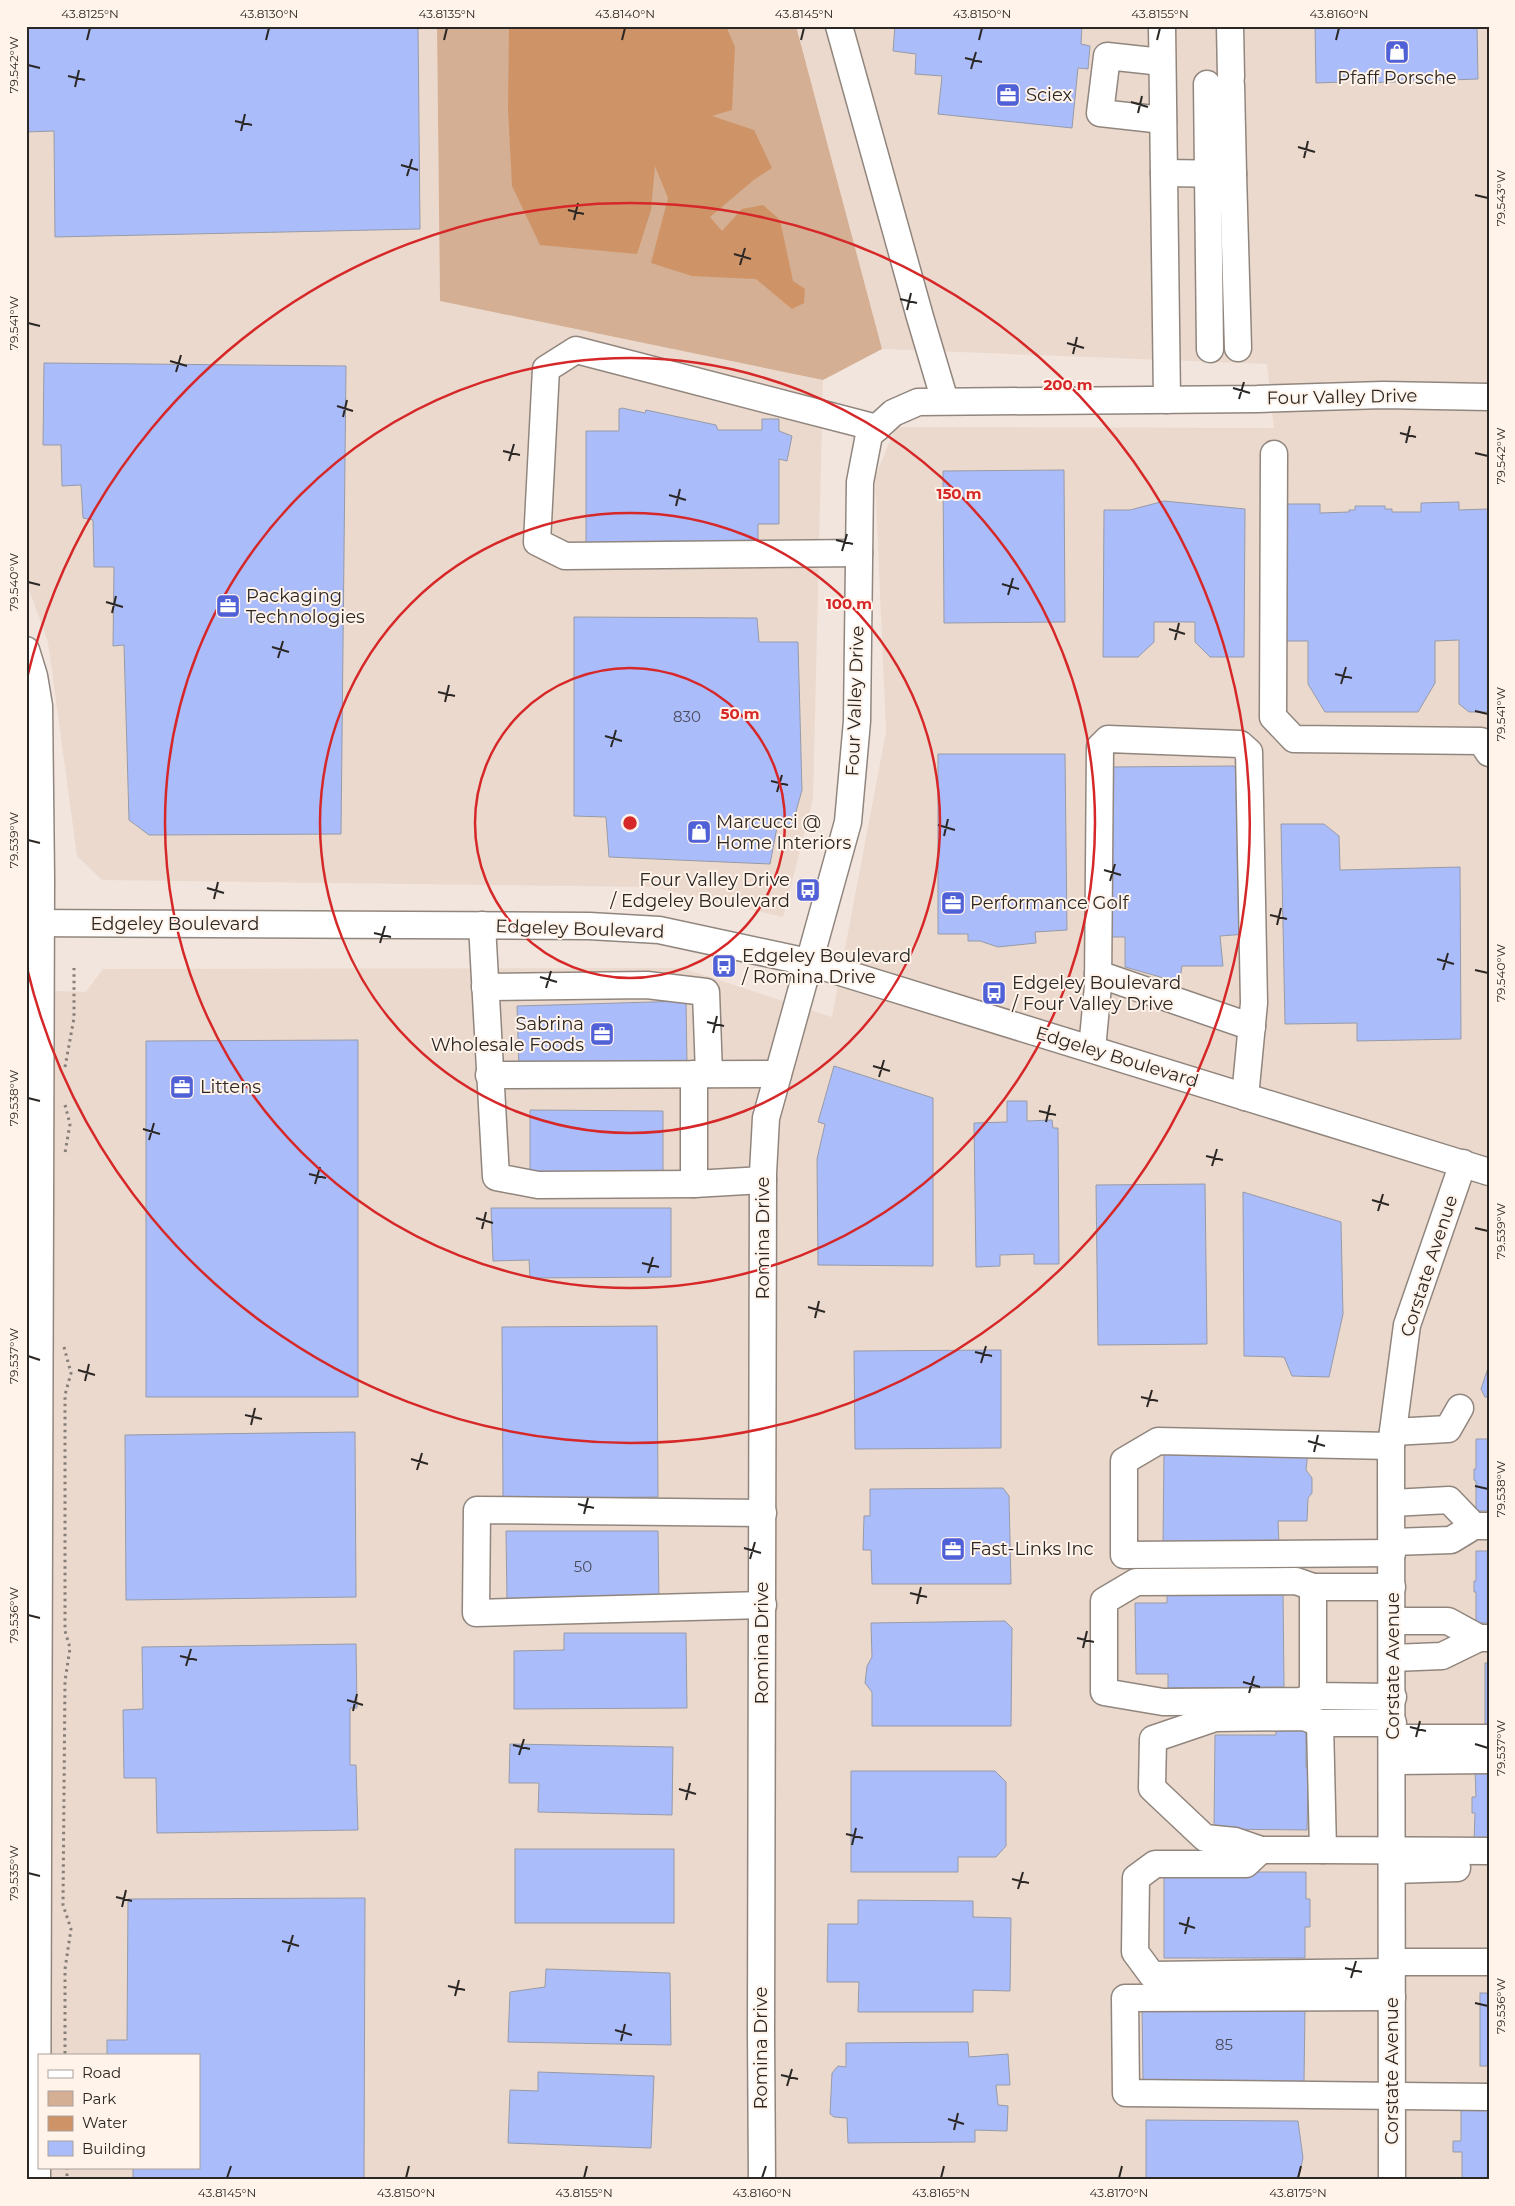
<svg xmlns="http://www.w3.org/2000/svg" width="1515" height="2206" font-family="Montserrat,sans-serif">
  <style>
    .built { fill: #ecd9cd; fill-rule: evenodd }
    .green { fill: #d4af93 }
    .water { fill: #ce9468 }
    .building { fill: #abbcfb; stroke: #979ba6 }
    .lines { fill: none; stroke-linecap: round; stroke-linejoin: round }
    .minor-casing { stroke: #91867e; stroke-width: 29 }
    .path { stroke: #867e79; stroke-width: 3; stroke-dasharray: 2.5 4; stroke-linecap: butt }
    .minor { stroke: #fff; stroke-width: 26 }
    .ticks { fill: none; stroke: #2b2724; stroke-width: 2 }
    .ring { fill: none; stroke: #d62828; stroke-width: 2.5 }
    .labels { text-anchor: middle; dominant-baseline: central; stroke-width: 4; stroke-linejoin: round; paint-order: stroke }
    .number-label { font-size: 15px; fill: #4b4c5a }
    .poi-label { font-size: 18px; fill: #2b2724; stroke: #fff3ea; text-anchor: start }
    .street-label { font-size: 18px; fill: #2b2724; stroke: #fff3ea }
    .centre { fill: #d62828; stroke: #fff3ea; stroke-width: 2.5 }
    .ring-label { font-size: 15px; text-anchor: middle; font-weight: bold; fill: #d62828; stroke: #fff3ea; stroke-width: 4; stroke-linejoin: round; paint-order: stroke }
    .neatline { fill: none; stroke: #2b2724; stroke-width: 2 }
    .ticks-label { font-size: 12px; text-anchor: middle; fill: #2b2724 }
  </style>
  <rect width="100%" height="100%" fill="#f1e5dd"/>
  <!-- built -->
  <g class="built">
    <polygon points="26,26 437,26 440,301 823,380 813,799 783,917 652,887 102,880 77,856 48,642 26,581"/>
    <path d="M796 26H1489V2180H26V990L86 992 103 969 682 968 832 1017 886 732 875 477 896 427 1274 428 1267 364 882 349ZM39 2055H199V2167H39Z"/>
  </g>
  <!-- green -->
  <polygon class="green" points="437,26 796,26 882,349 823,380 440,301"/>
  <!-- water -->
  <polygon class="water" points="509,26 726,26 735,47 732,110 712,116 754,130 772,168 755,179 710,217 722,231 742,209 763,205 780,220 793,281 805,289 804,303 792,309 756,279 692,276 651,263 668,198 655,166 651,210 637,254 540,245 512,186 508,109"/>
  <!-- building -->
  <g class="building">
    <polygon points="26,26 418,26 420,229 55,237 54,131 26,132"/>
    <polygon points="895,26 1082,26 1081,44 1090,46 1088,69 1078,68 1072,128 938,114 942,76 915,74 916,54 893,51"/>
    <polygon points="1315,26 1477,26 1478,79 1363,83 1363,78 1343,78 1343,82 1316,83"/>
    <polygon points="44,363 346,366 341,834 149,835 129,820 124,645 113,646 114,567 94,567 93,520 83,518 81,485 62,486 61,445 43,445"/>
    <polygon points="622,408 645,413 646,410 716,425 718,430 762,430 762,419 779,419 779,431 792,436 787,461 779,459 779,524 758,524 758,545 586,546 586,431 619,431 619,409"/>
    <polygon points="1064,470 1065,622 944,623 943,471"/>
    <polygon points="1164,501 1245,509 1244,657 1210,657 1195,642 1195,622 1154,622 1154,642 1138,657 1103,657 1104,510 1130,510"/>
    <polygon points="1459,502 1459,510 1489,509 1489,712 1469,712 1459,704 1459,640 1435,641 1435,683 1418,712 1325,712 1308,684 1308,641 1284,641 1283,504 1320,504 1320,513 1349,512 1349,510 1355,510 1355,506 1385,506 1385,509 1392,509 1392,512 1421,512 1421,503"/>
    <polygon points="574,617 757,618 759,642 798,642 802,790 792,826 778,822 770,864 609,857 606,817 574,816"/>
    <polygon points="938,754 1065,754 1067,930 1035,932 1036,943 998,947 980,941 968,941 968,934 938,934"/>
    <polygon points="1234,766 1245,782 1247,934 1220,936 1223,966 1182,966 1180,979 1171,980 1125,967 1125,937 1103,937 1111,767"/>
    <polygon points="1281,824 1324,824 1339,836 1340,870 1460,867 1461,1039 1357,1041 1357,1023 1285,1024"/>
    <polygon points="686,1001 687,1063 519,1068 517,1006"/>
    <polygon points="358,1040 358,1397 146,1397 146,1041"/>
    <polygon points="834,1066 933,1098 933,1266 818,1265 817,1159 825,1124 818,1122"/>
    <polygon points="1007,1101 1027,1101 1027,1121 1052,1120 1053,1128 1058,1128 1059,1264 1034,1264 1034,1254 1000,1255 1000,1266 976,1267 974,1123 1007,1122"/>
    <polygon points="530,1110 663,1111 663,1180 530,1179"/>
    <polygon points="1205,1184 1207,1344 1098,1345 1096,1185"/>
    <polygon points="1243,1192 1341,1222 1343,1314 1329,1377 1292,1376 1284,1357 1244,1356"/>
    <polygon points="491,1208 671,1208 671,1277 530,1278 529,1260 493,1261"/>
    <polygon points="657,1326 658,1497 503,1498 502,1327"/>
    <polygon points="1001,1350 1001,1448 855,1449 854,1351"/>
    <polygon points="1489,1365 1489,1397 1485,1397 1481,1389"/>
    <polygon points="355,1432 356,1597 126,1600 125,1435"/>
    <polygon points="1476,1439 1489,1439 1489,1511 1476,1511 1476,1481 1474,1480 1474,1469 1476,1469"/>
    <polygon points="1164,1451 1308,1451 1306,1470 1312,1478 1312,1493 1308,1498 1307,1521 1278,1521 1279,1544 1163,1544"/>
    <polygon points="1003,1488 1009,1496 1011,1584 872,1584 871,1550 863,1550 864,1516 870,1516 870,1489"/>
    <polygon points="506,1531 658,1531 659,1601 507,1600"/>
    <polygon points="1476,1551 1489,1551 1489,1623 1476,1623 1476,1592 1474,1592 1474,1581 1476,1581"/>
    <polygon points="1283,1589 1284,1687 1168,1688 1168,1674 1136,1674 1135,1603 1167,1603 1167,1590"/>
    <polygon points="1005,1621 1012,1628 1011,1726 872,1726 872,1692 865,1683 867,1666 872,1657 871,1623"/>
    <polygon points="564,1633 686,1633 687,1708 514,1709 514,1651 564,1650"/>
    <polygon points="356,1644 357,1708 350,1708 350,1765 356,1765 358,1830 157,1833 156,1778 124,1778 123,1710 143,1709 142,1647"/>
    <rect x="1485" y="1663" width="4" height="67"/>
    <polygon points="1276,1723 1306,1723 1306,1767 1314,1767 1313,1783 1308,1783 1307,1830 1214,1829 1215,1735 1276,1735"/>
    <polygon points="510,1744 673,1747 672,1815 538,1812 539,1783 509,1783"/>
    <polygon points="1475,1770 1489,1770 1489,1841 1474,1841 1475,1813 1472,1813 1472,1797 1476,1797"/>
    <polygon points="851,1771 995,1771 1006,1782 1006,1846 996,1857 958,1857 958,1872 851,1872"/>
    <rect x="515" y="1849" width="159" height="74"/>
    <polygon points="1164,1872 1306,1872 1306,1899 1310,1899 1310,1927 1305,1927 1305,1958 1164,1958"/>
    <polygon points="365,1898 364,2180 133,2180 133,2167 199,2167 199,2055 107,2055 107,2040 127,2040 128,1899"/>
    <polygon points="858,1900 973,1901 973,1917 1011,1918 1010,1991 973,1990 973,2012 858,2012 859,1982 827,1982 828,1924 858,1924"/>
    <polygon points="546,1969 670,1973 671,2045 508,2042 510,1992 545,1987"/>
    <rect x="1480" y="1993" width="9" height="73"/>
    <polygon points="1142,2004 1305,2008 1304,2082 1143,2080"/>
    <polygon points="968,2042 969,2057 1008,2054 1010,2085 996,2085 998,2105 1008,2106 1007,2131 975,2130 975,2142 848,2143 847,2118 834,2117 830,2114 832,2073 838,2066 846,2067 846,2043"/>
    <polygon points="538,2072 654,2076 651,2148 508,2143 510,2090 538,2091"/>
    <polygon points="1461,2110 1489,2110 1489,2180 1462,2180 1462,2152 1453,2152 1453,2141 1461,2141"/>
    <polygon points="1146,2120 1298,2121 1303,2158 1298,2180 1146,2180"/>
  </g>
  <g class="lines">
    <defs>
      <g id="minor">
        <polyline points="839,26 920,317 945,401"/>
        <polyline points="1162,26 1167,400"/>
        <polyline points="1230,26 1231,77"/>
        <polyline points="1162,62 1107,56 1100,113 1163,120"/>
        <polyline points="1207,84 1210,349"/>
        <polyline points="1164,173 1233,174 1231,85"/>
        <polyline points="1233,174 1238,348"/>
        <polyline points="1274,454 1273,717 1294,739 1481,741 1489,753"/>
        <polyline points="859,553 565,556 537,542 546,369 576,350 877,428"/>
        <polyline points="26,650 34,676 39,706 41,878 37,2180"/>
        <polyline points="26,923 589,926 659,930 808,962 1489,1172"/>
        <polyline points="482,925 496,1177 538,1185 694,1184"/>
        <polyline points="1098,974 1252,1027"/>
        <polyline points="485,987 647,985 706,992 709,1074"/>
        <polyline points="1092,1049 1098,986 1100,747 1108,739 1240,744 1249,752 1254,1003 1245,1097"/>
        <polyline points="694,1074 694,1184 763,1180"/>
        <polyline points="489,1075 778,1074"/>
        <polyline points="1393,1432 1448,1429 1460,1408"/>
        <polyline points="1391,1446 1158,1441 1124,1461 1124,1555 1392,1553"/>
        <polyline points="1392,1503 1449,1500 1474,1526"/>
        <polyline points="1392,1542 1451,1540 1474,1526 1489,1526"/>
        <polyline points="1313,1587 1296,1581 1136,1582 1104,1601 1104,1692 1163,1702 1301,1701 1313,1696"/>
        <polyline points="1392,1587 1313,1587 1313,1696 1393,1697"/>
        <polyline points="763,1605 476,1613 477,1510 763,1513"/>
        <polyline points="1393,1621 1448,1621 1479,1638"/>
        <polyline points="1393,1658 1442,1656 1479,1638 1489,1638"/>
        <polyline points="1320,1723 1304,1717 1215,1718 1153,1739 1152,1788 1205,1838 1235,1841 1261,1850 1323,1850"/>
        <polyline points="1393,1723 1320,1723 1323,1850 1489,1851"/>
        <polyline points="1393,1738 1489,1738"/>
        <polyline points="1393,1761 1489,1760"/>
        <polyline points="1261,1850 1246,1864 1155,1864 1136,1878 1135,1952 1152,1975 1392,1972"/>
        <polyline points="1393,1870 1457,1868"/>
        <polyline points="1392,1962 1489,1962"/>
        <polyline points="1392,1997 1125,1998 1126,2093 1489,2097"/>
        <polyline points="762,2180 761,2031 763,1173 766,1118 848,822 857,721 860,482 869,435 893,413 918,402 1257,399 1383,395 1489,397"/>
        <polyline points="1392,2180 1391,1446 1407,1325 1463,1163"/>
      </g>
    </defs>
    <!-- minor casing -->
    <use href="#minor" class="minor-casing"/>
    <!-- path -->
    <g class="path">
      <polyline points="65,1067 74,1018 74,968"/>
      <polyline points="65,1105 70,1124 65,1153"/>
      <polyline points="64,1347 71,1373 65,1395 65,1631 70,1648 65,1681 63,1905 71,1929 65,1969 65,2055"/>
      <polyline points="67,2167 67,2180"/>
    </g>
    <!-- minor -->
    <use href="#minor" class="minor"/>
  </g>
  <!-- ticks -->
  <path class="ticks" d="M87 40 90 28M266 40 269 28M444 40 447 28M622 40 625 28M801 40 804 28M979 40 982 28M1157 40 1160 28M1336 40 1339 28M965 58 982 62M28 65 40 68M971 69 976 52M68 76 85 80M75 87 79 70M1131 102 1148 107M1138 113 1142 96M235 121 252 125M241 131 245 114M1298 147 1315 152M1304 158 1308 141M401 165 418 170M407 176 412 159M1475 195 1488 198M568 210 584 214M574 220 578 203M734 254 751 259M740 265 745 248M900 299 917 303M907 310 911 293M28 323 40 326M1067 343 1084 348M1073 354 1077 337M170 361 187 366M176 372 181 355M1233 388 1250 393M1239 399 1244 382M337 406 353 411M343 417 347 400M1400 433 1416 437M1406 443 1410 426M503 451 520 455M1475 453 1488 456M509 461 514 444M669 495 686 500M676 506 680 489M836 540 853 544M842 551 847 534M28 582 40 585M1002 584 1019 589M1008 595 1013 578M106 602 123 607M112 613 116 596M1169 629 1185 634M1175 640 1179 623M272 647 289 652M278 658 283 641M1335 674 1352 678M1341 684 1346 667M438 692 455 696M445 702 449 685M1475 711 1488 714M605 736 622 741M611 747 616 730M771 781 788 785M777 792 782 775M938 825 955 830M944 836 948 819M28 840 40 843M1104 870 1121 875M1110 881 1115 864M207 888 224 893M214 899 218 882M1270 915 1287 919M1277 925 1281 908M374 933 391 937M380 943 385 926M1437 959 1454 964M1443 970 1448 953M1475 970 1488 973M540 977 557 982M546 988 551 971M707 1022 724 1026M713 1033 717 1016M873 1066 890 1071M879 1077 884 1060M28 1098 40 1101M1039 1111 1056 1115M1046 1122 1050 1105M143 1129 160 1134M149 1140 154 1123M1206 1156 1223 1160M1212 1166 1217 1149M309 1174 326 1178M315 1184 320 1167M1372 1200 1389 1205M1378 1211 1383 1194M476 1218 493 1223M1475 1228 1488 1231M482 1229 486 1212M642 1263 659 1267M648 1273 653 1257M808 1307 825 1312M815 1318 819 1301M975 1352 992 1356M28 1356 40 1360M981 1363 986 1346M78 1370 95 1375M85 1381 89 1364M1141 1397 1158 1401M1147 1407 1152 1390M245 1415 262 1419M251 1425 255 1408M1308 1441 1325 1446M1314 1452 1318 1435M411 1459 428 1464M417 1470 422 1453M1475 1486 1488 1489M578 1504 594 1508M584 1514 588 1498M744 1548 761 1553M750 1559 755 1542M910 1593 927 1597M917 1604 921 1587M28 1615 40 1618M1077 1638 1094 1642M1083 1648 1087 1631M180 1656 197 1660M186 1666 191 1649M1243 1682 1260 1687M1249 1693 1254 1676M347 1700 363 1705M353 1711 357 1694M1410 1727 1426 1731M1416 1737 1420 1721M1475 1744 1488 1748M513 1745 530 1749M519 1755 524 1739M679 1789 696 1794M686 1800 690 1783M846 1834 863 1838M852 1845 856 1828M28 1873 40 1876M1012 1879 1029 1883M1018 1889 1023 1872M116 1897 132 1901M122 1907 126 1890M1179 1923 1195 1928M1185 1934 1189 1917M282 1941 299 1946M288 1952 293 1935M1345 1968 1362 1972M1351 1978 1356 1961M448 1986 465 1990M455 1996 459 1980M1475 2003 1488 2006M615 2030 632 2035M621 2041 625 2024M781 2075 798 2079M787 2086 792 2069M948 2119 964 2124M954 2130 958 2113M227 2178 231 2166M406 2178 409 2166M584 2178 587 2166M762 2178 766 2166M941 2178 944 2166M1119 2178 1122 2166M1298 2178 1301 2166"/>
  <!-- distance rings -->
  <g class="ring">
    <circle cx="630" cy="823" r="155"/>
    <circle cx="630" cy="823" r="310"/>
    <circle cx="630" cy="823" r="465"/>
    <path d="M27 678A620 620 0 1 1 27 968"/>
  </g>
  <!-- icons -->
  <defs>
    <symbol id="shop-square" viewBox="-11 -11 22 22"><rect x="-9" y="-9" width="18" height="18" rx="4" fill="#5060d6" stroke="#fff3ea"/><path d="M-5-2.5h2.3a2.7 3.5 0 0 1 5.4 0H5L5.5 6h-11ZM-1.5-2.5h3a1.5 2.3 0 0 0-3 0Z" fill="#fff"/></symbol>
    <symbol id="office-square" viewBox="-11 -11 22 22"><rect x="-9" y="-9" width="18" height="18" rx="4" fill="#5060d6" stroke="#fff3ea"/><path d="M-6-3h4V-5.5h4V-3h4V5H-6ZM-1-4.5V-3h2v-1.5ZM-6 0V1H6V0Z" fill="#fff"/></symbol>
    <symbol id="bus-square" viewBox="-11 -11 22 22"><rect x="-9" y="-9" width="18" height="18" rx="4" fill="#5060d6" stroke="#fff3ea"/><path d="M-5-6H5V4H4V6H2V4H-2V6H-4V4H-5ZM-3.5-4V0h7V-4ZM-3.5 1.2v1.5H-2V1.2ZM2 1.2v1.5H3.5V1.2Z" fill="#fff"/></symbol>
  </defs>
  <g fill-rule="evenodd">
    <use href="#shop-square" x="1383" y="38" width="28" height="28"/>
    <use href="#office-square" x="994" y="81" width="28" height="28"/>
    <use href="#office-square" x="214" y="592" width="28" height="28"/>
    <use href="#shop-square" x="685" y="818" width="28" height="28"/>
    <use href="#bus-square" x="794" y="876" width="28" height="28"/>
    <use href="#office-square" x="939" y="889" width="28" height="28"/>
    <use href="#bus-square" x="710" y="952" width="28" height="28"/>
    <use href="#bus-square" x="980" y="979" width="28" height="28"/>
    <use href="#office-square" x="588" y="1020" width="28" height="28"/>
    <use href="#office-square" x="168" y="1073" width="28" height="28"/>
    <use href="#office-square" x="939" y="1535" width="28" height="28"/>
  </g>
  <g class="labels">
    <!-- number labels -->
    <g class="number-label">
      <text x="687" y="716">830</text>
      <text x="583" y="1566">50</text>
      <text x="1224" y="2044">85</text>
    </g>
    <!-- poi labels -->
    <g class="poi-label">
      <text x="1397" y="78" text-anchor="middle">Pfaff Porsche</text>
      <text x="1026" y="95">Sciex</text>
      <text x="246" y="596">Packaging<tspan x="246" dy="21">Technologies</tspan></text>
      <text x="716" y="822">Marcucci @<tspan x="716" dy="21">Home Interiors</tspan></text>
      <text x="790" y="880" text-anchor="end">Four Valley Drive<tspan x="790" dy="21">/ Edgeley Boulevard</tspan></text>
      <text x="970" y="903">Performance Golf</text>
      <text x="742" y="956">Edgeley Boulevard<tspan x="742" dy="21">/ Romina Drive</tspan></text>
      <text x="1012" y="983">Edgeley Boulevard<tspan x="1012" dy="21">/ Four Valley Drive</tspan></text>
      <text x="584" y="1024" text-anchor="end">Sabrina<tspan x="584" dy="21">Wholesale Foods</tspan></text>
      <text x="200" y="1087">Littens</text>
      <text x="970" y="1549">Fast-Links Inc</text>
    </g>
    <!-- street labels -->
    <g class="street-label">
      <text transform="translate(1342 397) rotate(-1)">Four Valley Drive</text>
      <text transform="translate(855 701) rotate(-88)">Four Valley Drive</text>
      <text x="175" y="924">Edgeley Boulevard</text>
      <text transform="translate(580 929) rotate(2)">Edgeley Boulevard</text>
      <text transform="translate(1117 1057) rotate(17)">Edgeley Boulevard</text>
      <text transform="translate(763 1238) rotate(-90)">Romina Drive</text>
      <text transform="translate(1429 1266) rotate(-72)">Corstate Avenue</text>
      <text transform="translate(762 1643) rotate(-90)">Romina Drive</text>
      <text transform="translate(1393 1666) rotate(-90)">Corstate Avenue</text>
      <text transform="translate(761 2048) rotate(-90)">Romina Drive</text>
      <text transform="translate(1392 2071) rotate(-90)">Corstate Avenue</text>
    </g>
  </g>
  <circle cx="630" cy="823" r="8" class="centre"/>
  <g class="ring-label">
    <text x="1068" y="390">200 m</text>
    <text x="959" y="499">150 m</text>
    <text x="849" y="609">100 m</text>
    <text x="740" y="719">50 m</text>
  </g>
  <!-- border -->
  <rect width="1515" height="2206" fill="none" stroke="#fff3ea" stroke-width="55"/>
  <!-- legend -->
  <rect x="38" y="2054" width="162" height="115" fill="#fff3ea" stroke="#aaa19b"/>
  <rect x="48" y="2070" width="25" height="8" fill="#ffffff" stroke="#aaa19b"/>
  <text x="82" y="2078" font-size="15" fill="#2b2724">Road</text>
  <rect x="48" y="2091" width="25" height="15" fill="#d4af93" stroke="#aaa19b"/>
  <text x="82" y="2104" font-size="15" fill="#2b2724">Park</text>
  <rect x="48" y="2116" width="25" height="15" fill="#ce9468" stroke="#aaa19b"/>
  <text x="82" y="2128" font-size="15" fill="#2b2724">Water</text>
  <rect x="48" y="2141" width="25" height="15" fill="#abbcfb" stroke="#aaa19b"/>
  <text x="82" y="2154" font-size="15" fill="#2b2724">Building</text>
  <rect x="28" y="28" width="1460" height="2150" class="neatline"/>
  <g class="ticks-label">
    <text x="90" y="18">43.8125°N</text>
    <text x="269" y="18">43.8130°N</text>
    <text x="447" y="18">43.8135°N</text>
    <text x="625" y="18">43.8140°N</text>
    <text x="804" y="18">43.8145°N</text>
    <text x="982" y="18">43.8150°N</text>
    <text x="1160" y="18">43.8155°N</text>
    <text x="1339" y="18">43.8160°N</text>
    <text transform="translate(14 65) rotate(-90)" y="4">79.542°W</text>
    <text transform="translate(1501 198) rotate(-90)" y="4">79.543°W</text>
    <text transform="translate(14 323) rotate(-90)" y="4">79.541°W</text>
    <text transform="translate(1501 456) rotate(-90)" y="4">79.542°W</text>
    <text transform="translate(14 582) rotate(-90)" y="4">79.540°W</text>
    <text transform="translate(1501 714) rotate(-90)" y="4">79.541°W</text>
    <text transform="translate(14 840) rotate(-90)" y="4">79.539°W</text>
    <text transform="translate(1501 973) rotate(-90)" y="4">79.540°W</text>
    <text transform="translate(14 1098) rotate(-90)" y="4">79.538°W</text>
    <text transform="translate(1501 1231) rotate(-90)" y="4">79.539°W</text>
    <text transform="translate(14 1356) rotate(-90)" y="4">79.537°W</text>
    <text transform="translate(1501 1489) rotate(-90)" y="4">79.538°W</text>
    <text transform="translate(14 1615) rotate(-90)" y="4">79.536°W</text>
    <text transform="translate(1501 1748) rotate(-90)" y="4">79.537°W</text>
    <text transform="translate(14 1873) rotate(-90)" y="4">79.535°W</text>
    <text transform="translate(1501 2006) rotate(-90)" y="4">79.536°W</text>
    <text x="227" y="2197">43.8145°N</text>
    <text x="406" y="2197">43.8150°N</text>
    <text x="584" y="2197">43.8155°N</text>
    <text x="762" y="2197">43.8160°N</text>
    <text x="941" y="2197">43.8165°N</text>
    <text x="1119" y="2197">43.8170°N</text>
    <text x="1298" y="2197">43.8175°N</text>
  </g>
</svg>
